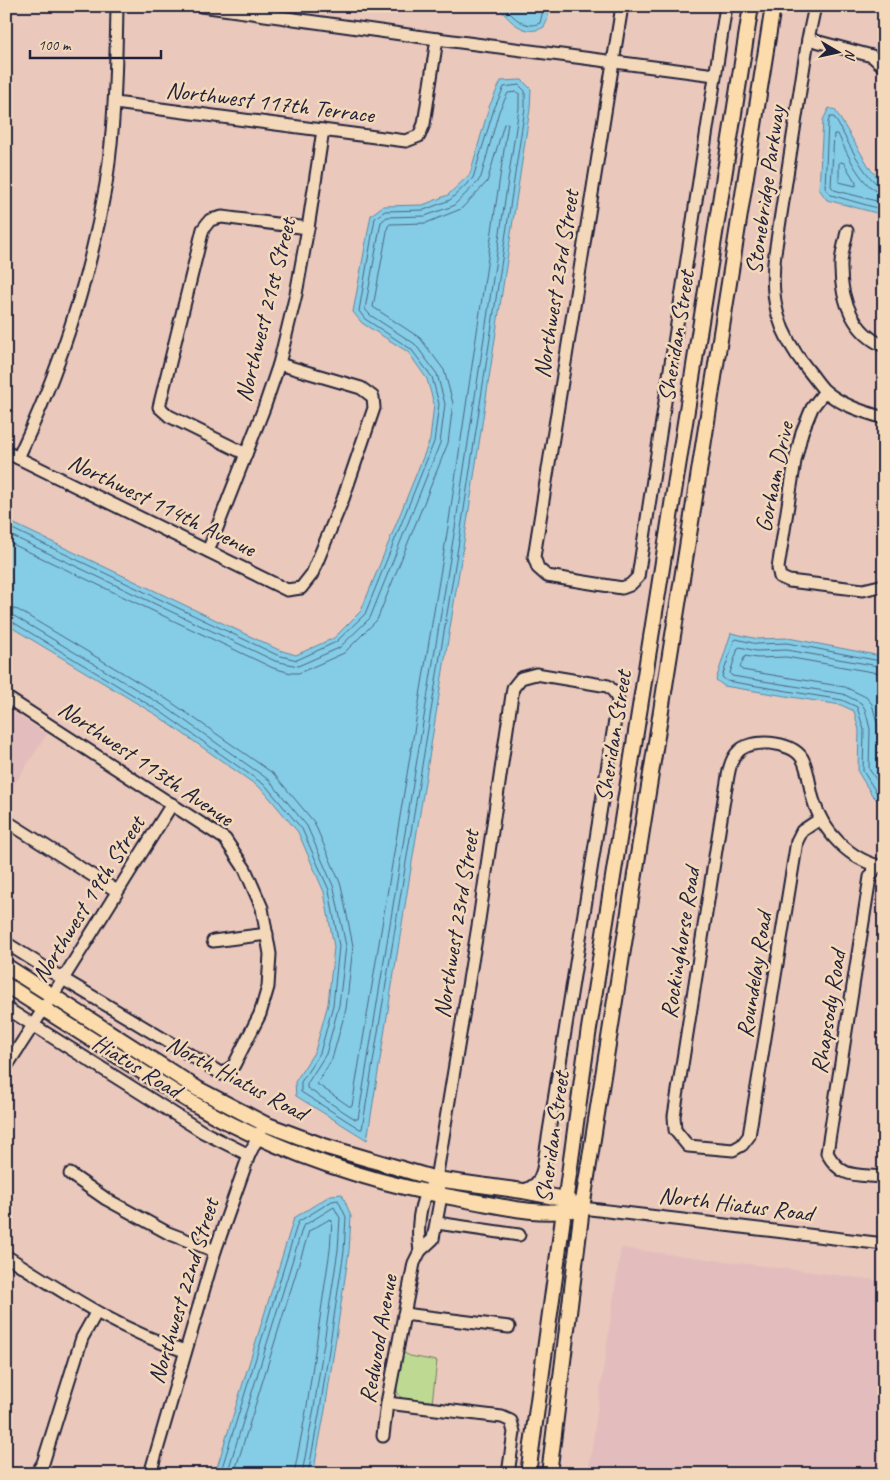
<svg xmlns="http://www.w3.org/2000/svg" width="890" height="1480" font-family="Caveat,sans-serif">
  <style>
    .built { fill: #e3bdbd }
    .green { fill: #beda92; stroke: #707e66 }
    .water { fill: #85cce6; stroke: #5d88a2 }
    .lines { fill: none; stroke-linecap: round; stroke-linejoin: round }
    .shore { stroke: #4a667f; stroke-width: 1 }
    .minor-casing { stroke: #22223b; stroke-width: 15 }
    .major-casing { stroke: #22223b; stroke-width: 18 }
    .minor { stroke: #f3d9ba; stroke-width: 11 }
    .major { stroke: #fcdcac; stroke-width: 14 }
    .labels { text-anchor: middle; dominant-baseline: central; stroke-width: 5; stroke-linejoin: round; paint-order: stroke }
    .street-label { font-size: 24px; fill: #22223b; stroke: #f3d9ba }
  </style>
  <rect width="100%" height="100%" fill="#eac8bc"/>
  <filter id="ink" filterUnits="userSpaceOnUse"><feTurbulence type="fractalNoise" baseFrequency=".02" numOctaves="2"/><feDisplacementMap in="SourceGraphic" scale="10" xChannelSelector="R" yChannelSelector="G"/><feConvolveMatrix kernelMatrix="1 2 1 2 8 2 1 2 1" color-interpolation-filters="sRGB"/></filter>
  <g filter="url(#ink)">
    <!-- built -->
    <g class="built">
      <polygon points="6,708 47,734 6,797"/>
      <polygon points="621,1248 884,1281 884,1474 588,1474"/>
    </g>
    <!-- green -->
    <path class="green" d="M402 1352 410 1356 437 1361 432 1403C423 1402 412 1402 404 1399 389 1393 400 1364 402 1352Z"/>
    <!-- water -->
    <g class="water">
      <path d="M498 6H550L547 21 544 27C525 38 508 20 498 6Z"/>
      <polygon points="522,80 531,89 530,109 466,529 367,1140 296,1096 295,1082 315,1051 328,1004 334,947 324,892 298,832 263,790 158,716 6,624 6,520 279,650 296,655 334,638 361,611 430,440 434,404 427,379 408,352 362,323 353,312 371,215 383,206 423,205 448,195 470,174 489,107 501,81"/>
      <polygon points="829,108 835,110 871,170 884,184 884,215 827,200 819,189 823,120"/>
      <polygon points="731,633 758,639 788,638 881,656 884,654 884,806 872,795 858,772 859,730 854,711 841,705 724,686 716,680"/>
      <polygon points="342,1194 351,1216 349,1251 325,1410 313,1474 215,1474 294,1218 331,1195"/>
    </g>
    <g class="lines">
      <!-- shore -->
      <g class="shore">
        <path d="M504 6C512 17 526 30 540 23L544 6"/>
        <polygon points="841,162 844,163 856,183 856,186 839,182 839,164"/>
        <path d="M884 187C866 185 844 132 834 117H830L828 122 825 188 831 195 884 210"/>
        <path d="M884 193C863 192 846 151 838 134H834L831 186 834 190 884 203"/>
        <polyline points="6,526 277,655 297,660 336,642 365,614 434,442 439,404 432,377 411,349 365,319 359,311 375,218 385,211 424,210 450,200 473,178 494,109 504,87 519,85 525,91 525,108 461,529 362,1129 360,1129 301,1092 301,1082 320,1053 333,1005 339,946 329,890 302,829 266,786 161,712 11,621 6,621"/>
        <polyline points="6,533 275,661 298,666 339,648 370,618 440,443 445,404 437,374 415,344 370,315 365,309 381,222 387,217 425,216 453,206 477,183 481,177 499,111 508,93 516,92 519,93 519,108 455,528 358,1119 355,1119 307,1088 307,1084 326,1054 339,1005 346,946 334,888 307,826 269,780 164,706 14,616 6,614"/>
        <polyline points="6,541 273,668 291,673 299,673 344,653 377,620 448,443 453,403 444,370 420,338 373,307 388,226 390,224 426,223 461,209 487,182 504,124 508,123 448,527 352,1106 349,1106 317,1084 332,1059 346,1009 353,946 341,885 314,822 274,774 168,700 18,610 6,607"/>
        <polyline points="884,660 880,661 787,643 757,644 736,639 734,641 722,677 727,681 842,700 857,707 864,730 863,771 876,792 884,799"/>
        <polyline points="884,667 787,650 756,651 740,647 738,648 730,673 732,676 843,694 861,703 865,709 870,729 869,769 884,791"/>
        <polyline points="884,674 786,657 757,658 745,656 740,667 742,670 845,687 866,697 872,704 878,726 877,767 884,779"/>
        <polyline points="220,1474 298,1222 332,1201 338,1200 346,1217 344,1251 320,1409 308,1474"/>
        <polyline points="227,1474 303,1226 334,1207 340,1218 338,1250 314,1408 302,1474"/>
        <polyline points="234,1474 309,1231 330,1219 332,1221 330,1250 307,1406 294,1474"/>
      </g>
      <defs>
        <g id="minor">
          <polyline points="201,6 437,39 715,75"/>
          <polyline points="622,6 534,557 538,568 547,576 622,588 630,585 638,577 726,6"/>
          <path d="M815 6 808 39 775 253C769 300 778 333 808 370 814 377 819 385 825 391 841 405 864 412 884 418"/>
          <polyline points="808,39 872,56 884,67"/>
          <polyline points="115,103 406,141 419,136 424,124 437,39"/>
          <path d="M847 231C845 243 840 257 841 269 841 301 854 333 884 346"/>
          <polyline points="825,391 812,408 802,432 795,461 778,568 780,577 789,581 863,590 884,585"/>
          <polyline points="6,452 287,590 301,588 312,574 343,499 374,408 373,397 361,388 279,364"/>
          <polyline points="246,454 169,416 159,407 203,229 210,220 222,217 308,228"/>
          <path d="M18 458C59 371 90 279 106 184 115 125 116 66 117 6"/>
          <polyline points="208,551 264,408 279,364 296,294 308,228 323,130"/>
          <polyline points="6,697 225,839 245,869 262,908 270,954 268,987 260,1014 234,1065 222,1074 63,979 6,943"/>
          <path d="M820 819 802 831 797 841 749 1136 742 1145 733 1150 688 1146 675 1130 674 1116 725 793C728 780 728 763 737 753 749 737 792 741 802 758 809 770 809 786 813 799 822 831 850 861 884 867"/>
          <polyline points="6,821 117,891"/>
          <path d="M876 866 870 877 827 1153C842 1180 857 1174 884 1177"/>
          <polyline points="213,941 267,934"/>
          <polyline points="6,1008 203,1132 249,1155"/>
          <polyline points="6,1067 63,979 172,804"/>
          <polyline points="70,1174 106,1199 168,1233 215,1251"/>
          <polyline points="582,1208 884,1244"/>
          <polyline points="437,1223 519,1235"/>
          <path d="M420 1251C417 1232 418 1201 431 1186"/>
          <path d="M6 1256C65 1293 118 1330 185 1351"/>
          <polyline points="404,1314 509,1327"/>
          <polyline points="387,1403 502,1417 511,1421 514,1432 508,1474"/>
          <path d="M383 1436 387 1403 414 1263 420 1251 433 1239 441 1196 436 1179 479 920 513 688 521 678 536 674 608 686 615 693 618 701 543 1169C539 1183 536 1185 523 1191"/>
          <polyline points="36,1474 43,1463 82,1338 96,1313"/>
          <polyline points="150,1474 215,1251 249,1155 261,1131"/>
        </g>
        <g id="major">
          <polyline points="6,966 198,1089 265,1124 324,1146 436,1179 523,1191 565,1199 573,1203"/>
          <path d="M6 985C48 1012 89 1038 130 1064 163 1085 196 1107 231 1124 305 1161 385 1186 467 1200 501 1206 537 1216 572 1210"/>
          <polyline points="528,1474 588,1035 751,6"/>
          <polyline points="549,1474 582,1208 773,6"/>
        </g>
      </defs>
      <!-- minor casing -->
      <use href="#minor" class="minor-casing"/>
      <!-- major casing -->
      <use href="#major" class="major-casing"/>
      <!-- minor -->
      <use href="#minor" class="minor"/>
      <!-- major -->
      <use href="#major" class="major"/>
    </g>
  </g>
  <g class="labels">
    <!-- street labels -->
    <g class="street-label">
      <text transform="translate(270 102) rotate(7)">Northwest 117th Terrace</text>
      <text transform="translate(765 190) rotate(-82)">Stonebridge Parkway</text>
      <text transform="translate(556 284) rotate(-81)">Northwest 23rd Street</text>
      <text transform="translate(265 310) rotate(-76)">Northwest 21st Street</text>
      <text transform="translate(676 336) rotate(-81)">Sheridan Street</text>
      <text transform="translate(774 477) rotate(-78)">Gorham Drive</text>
      <text transform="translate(162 505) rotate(26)">Northwest 114th Avenue</text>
      <text transform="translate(613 736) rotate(-81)">Sheridan Street</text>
      <text transform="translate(146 763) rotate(34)">Northwest 113th Avenue</text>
      <text transform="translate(88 899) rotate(-58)">Northwest 19th Street</text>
      <text transform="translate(456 924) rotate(-81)">Northwest 23rd Street</text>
      <text transform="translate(680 943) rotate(-81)">Rockinghorse Road</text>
      <text transform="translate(754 975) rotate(-81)">Roundelay Road</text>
      <text transform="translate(828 1012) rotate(-81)">Rhapsody Road</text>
      <text transform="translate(137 1066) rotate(32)">Hiatus Road</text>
      <text transform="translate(237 1078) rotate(28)">North Hiatus Road</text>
      <text transform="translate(552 1137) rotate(-82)">Sheridan Street</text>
      <text transform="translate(736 1204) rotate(7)">North Hiatus Road</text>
      <text transform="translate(183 1291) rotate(-73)">Northwest 22nd Street</text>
      <text transform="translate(378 1339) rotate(-80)">Redwood Avenue</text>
    </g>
  </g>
  <!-- margin -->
  <rect width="890" height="1480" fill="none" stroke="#f3d9ba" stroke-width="25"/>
  <rect x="12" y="12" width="865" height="1455" fill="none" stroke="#22223b" stroke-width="2" filter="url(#ink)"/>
  <!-- north arrow -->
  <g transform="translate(838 52) rotate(99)" stroke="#f3d9ba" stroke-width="4" paint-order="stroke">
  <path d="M0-4L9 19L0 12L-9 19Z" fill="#22223b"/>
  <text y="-8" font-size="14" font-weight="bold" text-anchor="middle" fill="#22223b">N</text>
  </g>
  <!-- scale -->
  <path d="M30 50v8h131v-8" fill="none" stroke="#22223b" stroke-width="2.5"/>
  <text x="38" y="50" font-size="15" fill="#22223b" stroke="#f3d9ba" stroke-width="4" paint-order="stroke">100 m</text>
</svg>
